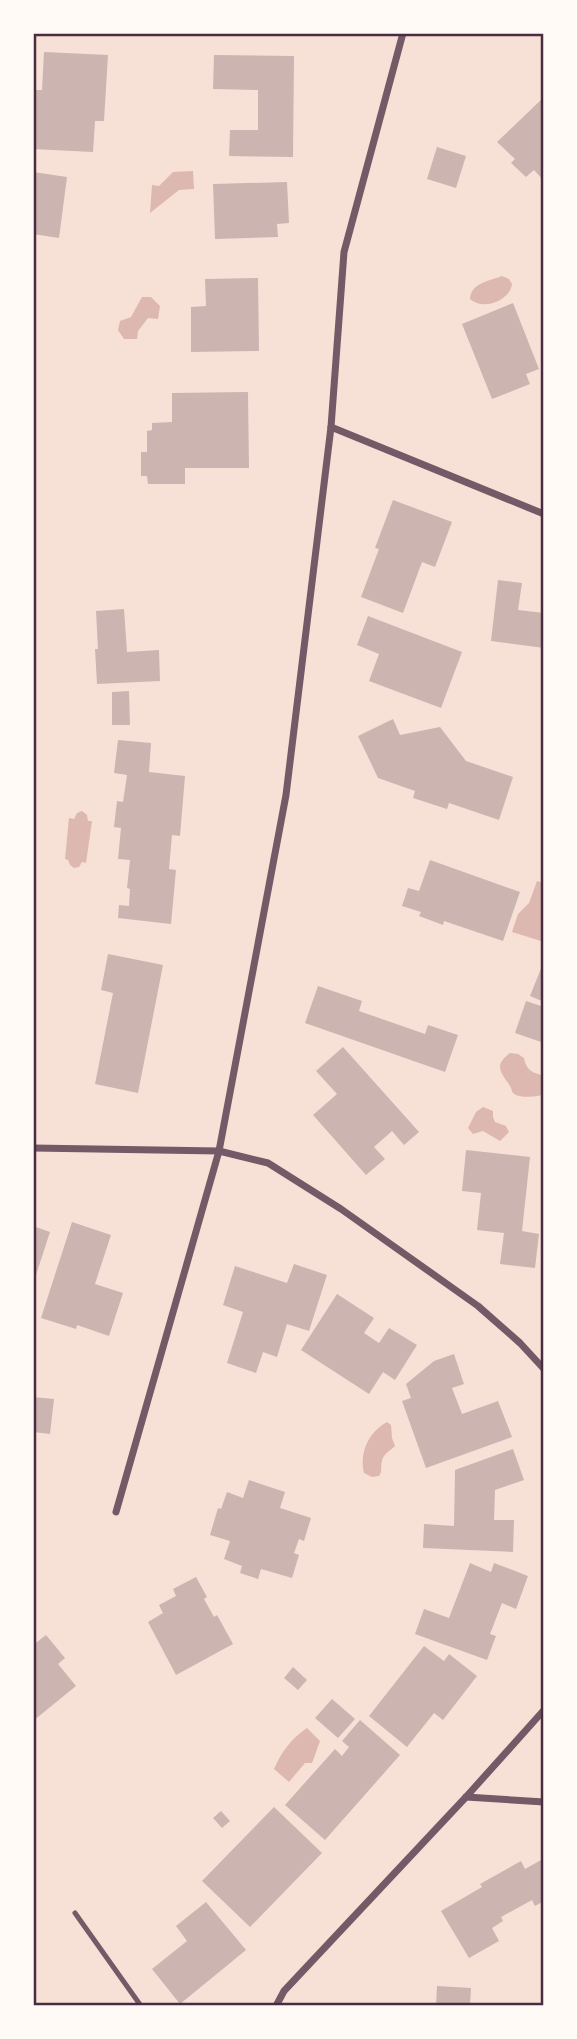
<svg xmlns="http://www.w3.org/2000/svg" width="577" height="2039" font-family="'Archivo Narrow',sans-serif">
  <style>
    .water { fill: #dcb8b0 }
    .building { fill: #ccb4b1 }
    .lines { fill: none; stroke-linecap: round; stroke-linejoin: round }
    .service { stroke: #755966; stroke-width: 5 }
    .minor { stroke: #755966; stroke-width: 7 }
    .neatline { fill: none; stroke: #4a2c40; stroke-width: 2.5 }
  </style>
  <rect width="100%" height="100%" fill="#f7e1d7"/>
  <!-- water -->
  <g class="water">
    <polygon points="193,171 194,189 179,190 150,213 152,185 159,186 173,172"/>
    <path d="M502 276 509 279 512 284C510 301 483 311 470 299 471 283 489 281 502 276Z"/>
    <polygon points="142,297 151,297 160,306 158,319 148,318 138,331 137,339 124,339 118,330 120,321 131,317"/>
    <polygon points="82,811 87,815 88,821 92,821 86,863 82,862 79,867 74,868 70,865 68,860 65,859 69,818 74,819 77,813"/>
    <polygon points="537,881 544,883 544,937 541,941 512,932 518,914 529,903"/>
    <path d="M510 1053 518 1054 524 1058C526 1070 533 1073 544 1076V1094C538 1097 522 1098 516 1095 511 1092 513 1092 510 1086 501 1072 493 1066 510 1053Z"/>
    <polygon points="483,1107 493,1111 493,1117 495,1122 506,1126 509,1132 500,1141 483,1131 473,1134 468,1128 476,1112"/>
    <path d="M387 1422 391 1425 392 1438 395 1446C390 1451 383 1454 382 1461 380 1468 383 1470 379 1476L372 1477 364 1473C359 1452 369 1432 387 1422Z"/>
    <path d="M307 1728 320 1741 312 1763H305L289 1782 274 1769C282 1751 291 1739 307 1728Z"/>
  </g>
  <!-- building -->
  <g class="building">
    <polygon points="44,52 108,55 104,121 95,121 93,152 33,149 33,90 42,90"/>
    <polygon points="214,55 294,56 293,157 229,156 230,130 258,130 258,90 213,89"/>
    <polygon points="544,97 544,181 534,170 526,177 511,163 515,159 497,142"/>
    <polygon points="437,147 466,156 456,188 427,179"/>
    <polygon points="33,172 67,177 59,238 33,234"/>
    <polygon points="287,182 289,223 277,224 278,237 215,239 213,184"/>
    <polygon points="258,278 259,351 191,352 191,307 206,306 205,279"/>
    <polygon points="513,303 539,369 526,374 530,384 492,399 462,324"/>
    <polygon points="248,392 249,468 185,468 185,484 148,484 147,476 141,476 141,452 147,452 147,431 152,430 152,423 172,422 172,393"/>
    <polygon points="393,500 452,522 435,567 422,562 403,613 361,597 379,549 375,548"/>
    <polygon points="498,580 522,583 518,610 544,613 544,648 491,641"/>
    <polygon points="124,609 127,652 159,650 160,681 97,684 95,649 98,649 96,611"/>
    <polygon points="368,616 462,652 441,708 369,681 379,654 357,645"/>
    <polygon points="129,691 130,725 112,725 112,692"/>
    <polygon points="393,719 400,735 440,727 466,761 513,777 499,820 449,803 447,809 413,798 415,791 378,778 358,736"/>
    <polygon points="118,740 151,743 149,772 185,776 180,836 172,835 169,869 176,870 171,924 118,918 119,905 129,906 130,889 127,888 130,860 118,859 121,828 114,827 117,801 123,802 127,775 114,773"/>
    <polygon points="430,860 520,892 503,941 444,921 443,925 419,916 421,912 402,906 408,888 419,891"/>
    <polygon points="108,954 163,965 138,1093 95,1084 113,993 101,990"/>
    <polygon points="544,961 544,1002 530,996"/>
    <polygon points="318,986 362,1001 359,1011 425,1034 428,1025 458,1035 445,1072 305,1023"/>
    <polygon points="526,1001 544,1007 544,1043 515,1033"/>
    <polygon points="343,1047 419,1132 404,1145 392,1131 374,1147 385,1159 366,1175 313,1115 337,1094 316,1071"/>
    <polygon points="466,1150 530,1157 522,1231 539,1234 535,1268 500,1264 504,1233 477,1230 481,1193 462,1191"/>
    <polygon points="72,1222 111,1235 95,1284 123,1293 109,1336 77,1325 76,1329 41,1318"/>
    <polygon points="33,1226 50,1232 34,1281 33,1281"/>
    <polygon points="294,1264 327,1275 309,1331 287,1324 277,1357 263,1352 256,1373 227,1363 243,1312 223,1305 235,1266 287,1283"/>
    <polygon points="337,1294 374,1318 364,1333 379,1343 389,1328 417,1345 395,1380 383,1372 369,1394 301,1350"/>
    <polygon points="454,1354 464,1384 452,1388 462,1414 498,1401 512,1437 426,1468 402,1401 411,1398 406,1384 434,1361"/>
    <polygon points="33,1397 54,1399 50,1434 33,1432"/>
    <polygon points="513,1449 524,1480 495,1490 494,1520 514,1520 513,1552 423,1548 424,1524 454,1526 455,1470"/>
    <polygon points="249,1480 285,1492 280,1508 311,1518 304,1541 299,1539 294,1553 299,1555 292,1578 261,1569 258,1579 240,1573 242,1566 224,1559 230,1541 210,1535 218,1508 221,1509 227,1492 243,1498"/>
    <polygon points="470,1563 491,1572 494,1563 528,1576 516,1609 502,1603 490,1634 496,1636 487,1660 415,1634 424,1609 449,1618"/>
    <polygon points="196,1577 207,1597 204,1599 214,1617 217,1615 233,1644 176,1675 148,1622 163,1613 159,1605 176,1596 173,1589"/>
    <polygon points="46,1635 65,1658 58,1664 76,1686 33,1721 33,1645"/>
    <polygon points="424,1646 444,1661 449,1654 477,1676 443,1720 434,1713 407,1747 369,1716"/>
    <polygon points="293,1667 307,1680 298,1690 284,1678"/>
    <polygon points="332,1699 355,1719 338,1738 315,1718"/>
    <polygon points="360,1720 400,1755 325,1840 285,1805 335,1749 342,1756 349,1747 342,1741"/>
    <polygon points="274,1807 322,1853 250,1927 202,1881"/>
    <polygon points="221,1811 230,1821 222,1828 213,1818"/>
    <polygon points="541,1860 544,1864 544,1901 535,1906 532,1900 501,1917 503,1921 492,1928 499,1941 469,1958 441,1911 482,1887 480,1884 521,1861 525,1869"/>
    <polygon points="206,1902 246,1950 180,2004 152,1969 187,1941 176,1926"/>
    <polygon points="437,1986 471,1988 470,2006 436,2006"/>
  </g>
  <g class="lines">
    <!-- service -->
    <polyline class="service" points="75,1913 141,2006"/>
    <!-- minor -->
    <g class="minor">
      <polyline points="331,427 544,514"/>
      <polyline points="33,1148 219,1151 268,1163 341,1209 478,1306 520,1343 544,1369"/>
      <polyline points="116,1512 219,1151 286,795 331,427 344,252 403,33"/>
      <polyline points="466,1797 544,1802"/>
      <polyline points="276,2006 284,1991 466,1797 544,1710"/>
    </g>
  </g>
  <!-- border -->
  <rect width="577" height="2039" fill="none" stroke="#fffaf5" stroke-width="70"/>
  <rect x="35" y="35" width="507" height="1969" class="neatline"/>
</svg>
